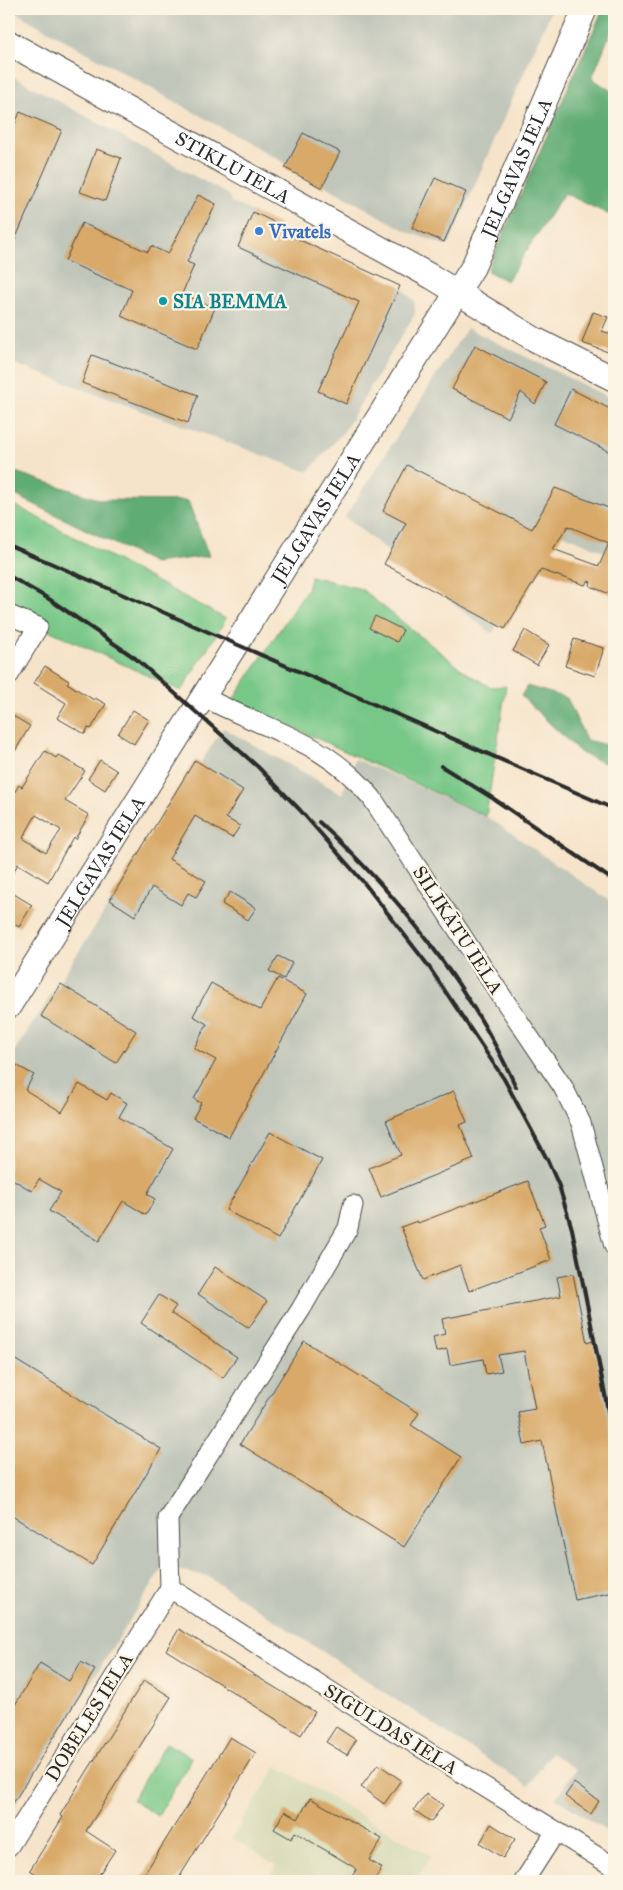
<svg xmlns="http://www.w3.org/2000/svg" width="623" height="1890" font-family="'IM FELL Great Primer',serif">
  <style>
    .built { fill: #dbdebd }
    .industrial { fill: #c1c6ba }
    .green { fill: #77c787; stroke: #517959 }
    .forest { fill: #61ac74; stroke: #466c50 }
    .building { fill: #d8a967; fill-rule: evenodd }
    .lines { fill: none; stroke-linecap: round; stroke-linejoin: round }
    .minor-casing { stroke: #494743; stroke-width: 21 }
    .tertiary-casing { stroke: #494743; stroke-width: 26 }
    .minor { stroke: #fff; stroke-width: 19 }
    .tertiary { stroke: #fff; stroke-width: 24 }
    .rail { stroke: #2b2b2b; stroke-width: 4 }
    .shop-dot { fill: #3f7fe0; stroke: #fcf5e5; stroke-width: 2 }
    .culture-dot { fill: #0f9aa8; stroke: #fcf5e5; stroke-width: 2 }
    .labels { text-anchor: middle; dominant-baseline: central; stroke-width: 4.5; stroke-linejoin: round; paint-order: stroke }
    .street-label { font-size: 19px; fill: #2b2b2b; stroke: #fcf5e5 }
    .shop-label { font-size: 19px; font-weight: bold; fill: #366cbe; stroke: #fcf5e5; text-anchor: start }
    .culture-label { font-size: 19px; font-weight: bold; fill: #0d838f; stroke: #fcf5e5; text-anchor: start }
  </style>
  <rect width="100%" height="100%" fill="#fcf5e5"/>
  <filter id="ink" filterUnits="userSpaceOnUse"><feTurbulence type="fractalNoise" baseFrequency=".02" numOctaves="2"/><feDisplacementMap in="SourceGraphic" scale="10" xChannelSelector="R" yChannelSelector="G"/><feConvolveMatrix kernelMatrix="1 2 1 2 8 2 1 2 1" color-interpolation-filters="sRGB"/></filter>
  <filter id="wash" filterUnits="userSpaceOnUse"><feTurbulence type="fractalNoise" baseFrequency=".0096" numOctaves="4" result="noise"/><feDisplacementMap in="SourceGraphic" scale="20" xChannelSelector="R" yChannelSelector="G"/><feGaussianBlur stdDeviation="1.12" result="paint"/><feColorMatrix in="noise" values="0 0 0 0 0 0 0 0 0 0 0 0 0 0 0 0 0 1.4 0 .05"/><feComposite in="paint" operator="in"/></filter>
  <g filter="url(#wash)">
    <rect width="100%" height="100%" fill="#f6e4ca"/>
    <!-- built -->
    <polygon class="built" points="277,1766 431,1856 416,1881 267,1881 276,1865 232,1838"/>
    <!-- industrial -->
    <g class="industrial">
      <polygon points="9,9 552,9 448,246 408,232"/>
      <polygon points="9,74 229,195 231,202 280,225 278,230 400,286 414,301 415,314 344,431 308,472 9,362"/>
      <polygon points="467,328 614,400 614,556 555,531 492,634 345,517"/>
      <polygon points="223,728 342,794 355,759 486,816 614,904 614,1836 556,1798 576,1769 551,1753 528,1786 207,1576 163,1567 9,1814 9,1060"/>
    </g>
    <!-- green -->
    <g class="green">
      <polygon points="9,502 226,619 181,691 9,612"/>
      <polygon points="311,576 361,589 464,671 490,687 506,686 486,816 233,700 307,589"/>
      <polygon points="166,1743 192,1758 158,1816 132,1800"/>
    </g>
    <!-- forest -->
    <g class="forest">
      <polygon points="603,9 614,9 614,24 592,78 614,93 614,217 564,193 507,281 487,271"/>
      <polygon points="9,470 101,500 188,501 209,556 154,563 9,492"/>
      <polygon points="527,686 567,698 586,740 614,747 614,767 581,753 521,696"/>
    </g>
    <g id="blocks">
      <!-- building -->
      <g class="building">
        <polygon points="20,112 62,130 9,254 9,138"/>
        <polygon points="303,133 340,152 322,188 285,168"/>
        <polygon points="96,149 121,158 105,201 80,192"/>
        <polygon points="435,178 466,192 444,242 412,228"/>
        <polygon points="198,195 216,204 187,262 194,265 182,294 215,308 197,349 121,316 132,290 65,261 82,223 148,252 151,246 168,254"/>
        <polygon points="253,212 280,225 278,230 400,286 346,404 318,391 359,302 238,247"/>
        <polygon points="593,312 608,317 602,331 614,335 611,353 582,343"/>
        <polygon points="475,345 546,382 535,404 521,392 508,418 452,389"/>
        <polygon points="92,355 198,395 188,423 82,383"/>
        <polygon points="571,389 614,411 614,454 554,424"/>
        <path d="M407 465 532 529 555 488 614 510V596L590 586 591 582 588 581 585 585 541 570 505 629 384 564 406 523 383 511ZM568 526 609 543 599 566 553 549Z"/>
        <polygon points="375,616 403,630 397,642 369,628"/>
        <polygon points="525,630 549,645 537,665 513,651"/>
        <polygon points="574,639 604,648 595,676 565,666"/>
        <polygon points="45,666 69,681 67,683 94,700 95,698 106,704 91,729 88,728 85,734 57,718 66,703 34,683"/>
        <polygon points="133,710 149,720 134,744 118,734"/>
        <polygon points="13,716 30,726 9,761 9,723"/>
        <path d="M45 751 56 758 58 755 85 771 65 801 89 815 75 839 73 837 48 882 18 864 9 880V801L19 785 22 787ZM36 815 61 830 46 853 23 838Z"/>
        <polygon points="100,760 117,771 105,790 88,779"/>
        <polygon points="195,760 243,790 226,818 240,826 232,838 195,816 169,859 206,881 196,897 188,893 181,905 152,887 135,916 110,900"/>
        <polygon points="9,891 32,905 19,927 9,921"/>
        <polygon points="230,892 256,908 248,920 222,904"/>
        <polygon points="278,956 292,963 284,979 269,971"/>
        <polygon points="278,978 307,994 229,1137 193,1118 201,1103 194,1099 216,1060 194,1048 207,1024 193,1016 211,983 260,1010"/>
        <polygon points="61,984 136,1031 116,1063 41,1016"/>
        <polygon points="9,1061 34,1075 25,1090 62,1112 79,1084 107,1100 111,1093 127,1103 119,1117 173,1149 147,1194 155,1199 146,1215 123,1201 99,1241 49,1211 61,1192 39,1179 32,1191 9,1177"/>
        <polygon points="454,1091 467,1122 460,1125 474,1159 381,1197 369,1168 401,1155 386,1121"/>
        <polygon points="270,1132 322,1160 278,1239 226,1210"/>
        <polygon points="528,1181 545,1225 539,1227 551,1260 469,1291 460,1265 423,1280 401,1227 417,1221 418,1223"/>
        <polygon points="215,1267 267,1301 249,1328 198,1294"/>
        <polygon points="573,1274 587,1343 593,1341 614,1451 614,1592 575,1600 542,1441 524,1445 518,1412 535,1409 524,1351 498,1355 502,1371 486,1374 483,1359 450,1365 447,1349 436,1352 433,1337 445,1334 442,1319 561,1296 557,1277"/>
        <polygon points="159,1295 176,1306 171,1313 237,1357 223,1378 141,1323"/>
        <polygon points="304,1341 419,1413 411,1425 461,1457 404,1547 240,1444"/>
        <polygon points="9,1356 161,1449 92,1565 9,1514"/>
        <polygon points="179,1629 315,1712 301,1735 166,1650"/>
        <polygon points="81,1662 95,1670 9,1810 9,1715 40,1663 69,1681"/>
        <polygon points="144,1680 171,1697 86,1831 115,1850 95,1881 47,1881 30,1870 63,1817 60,1815"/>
        <polygon points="336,1727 356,1740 347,1755 326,1742"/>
        <polygon points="230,1737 256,1753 177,1881 140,1881"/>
        <polygon points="378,1764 401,1780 384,1804 361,1787"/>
        <polygon points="574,1783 599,1801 591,1814 565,1796"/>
        <polygon points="426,1794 443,1805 431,1822 414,1810"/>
        <polygon points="310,1798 382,1839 369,1860 382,1868 374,1881 361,1881 352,1876 357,1869 295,1832 291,1839 274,1829 285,1811 298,1819"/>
        <polygon points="491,1824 515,1839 503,1858 480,1843"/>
      </g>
    </g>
  </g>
  <g filter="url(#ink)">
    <use href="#blocks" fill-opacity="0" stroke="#494743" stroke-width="1"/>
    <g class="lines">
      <defs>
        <g id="minor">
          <polyline points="9,615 38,627 9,675"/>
          <path d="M204 697C267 731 324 739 372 798L488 976 563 1087 581 1123 614 1246"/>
          <polyline points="170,1588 336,1695 614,1867"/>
          <polyline points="170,1588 168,1518 301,1309 348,1228 353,1205"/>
          <polyline points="9,1846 170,1588"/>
          <polyline points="524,1881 556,1831"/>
        </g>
        <g id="tertiary">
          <path id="s1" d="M9 43 432 277 534 339 614 379"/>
          <path id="s2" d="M9 1006 473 267 585 9"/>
        </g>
      </defs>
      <!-- minor casing -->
      <use href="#minor" class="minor-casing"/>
      <!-- tertiary casing -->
      <use href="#tertiary" class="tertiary-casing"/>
      <!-- minor -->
      <use href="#minor" class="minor"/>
      <!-- tertiary -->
      <use href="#tertiary" class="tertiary"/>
      <!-- rail -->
      <g class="rail">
        <polyline points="9,545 614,809"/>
        <polyline points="9,576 49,599 135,658 258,767 300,810 365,884 427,964 504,1079 548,1161 559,1186 572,1229 614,1439"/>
        <polyline points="441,766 494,799 614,881"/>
        <path d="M319 822C399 895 471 988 516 1087"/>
      </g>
    </g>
  </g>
  <!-- markers -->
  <circle class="shop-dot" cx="259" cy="231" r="5"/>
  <circle class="culture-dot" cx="163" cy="301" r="5"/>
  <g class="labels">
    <!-- street labels -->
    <g class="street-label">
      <text stroke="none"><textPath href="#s1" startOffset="256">STIKLU IELA</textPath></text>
      <text stroke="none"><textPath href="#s2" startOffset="981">JELGAVAS IELA</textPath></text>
      <text stroke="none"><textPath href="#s2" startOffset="576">JELGAVAS IELA</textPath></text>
      <text stroke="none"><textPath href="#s2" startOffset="171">JELGAVAS IELA</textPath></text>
      <text transform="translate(458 930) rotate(57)">SILIKĀTU IELA</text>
      <text transform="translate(89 1717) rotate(-58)">DOBELES IELA</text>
      <text transform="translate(391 1729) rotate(32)">SIGULDAS IELA</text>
    </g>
    <!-- shop labels -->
    <g class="shop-label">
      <text x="269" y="231">Vivatels</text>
    </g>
    <!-- culture labels -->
    <g class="culture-label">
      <text x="173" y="301">SIA BEMMA</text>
    </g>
  </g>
  <!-- margin -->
  <rect width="623" height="1890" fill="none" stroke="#fcf5e5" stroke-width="30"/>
</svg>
